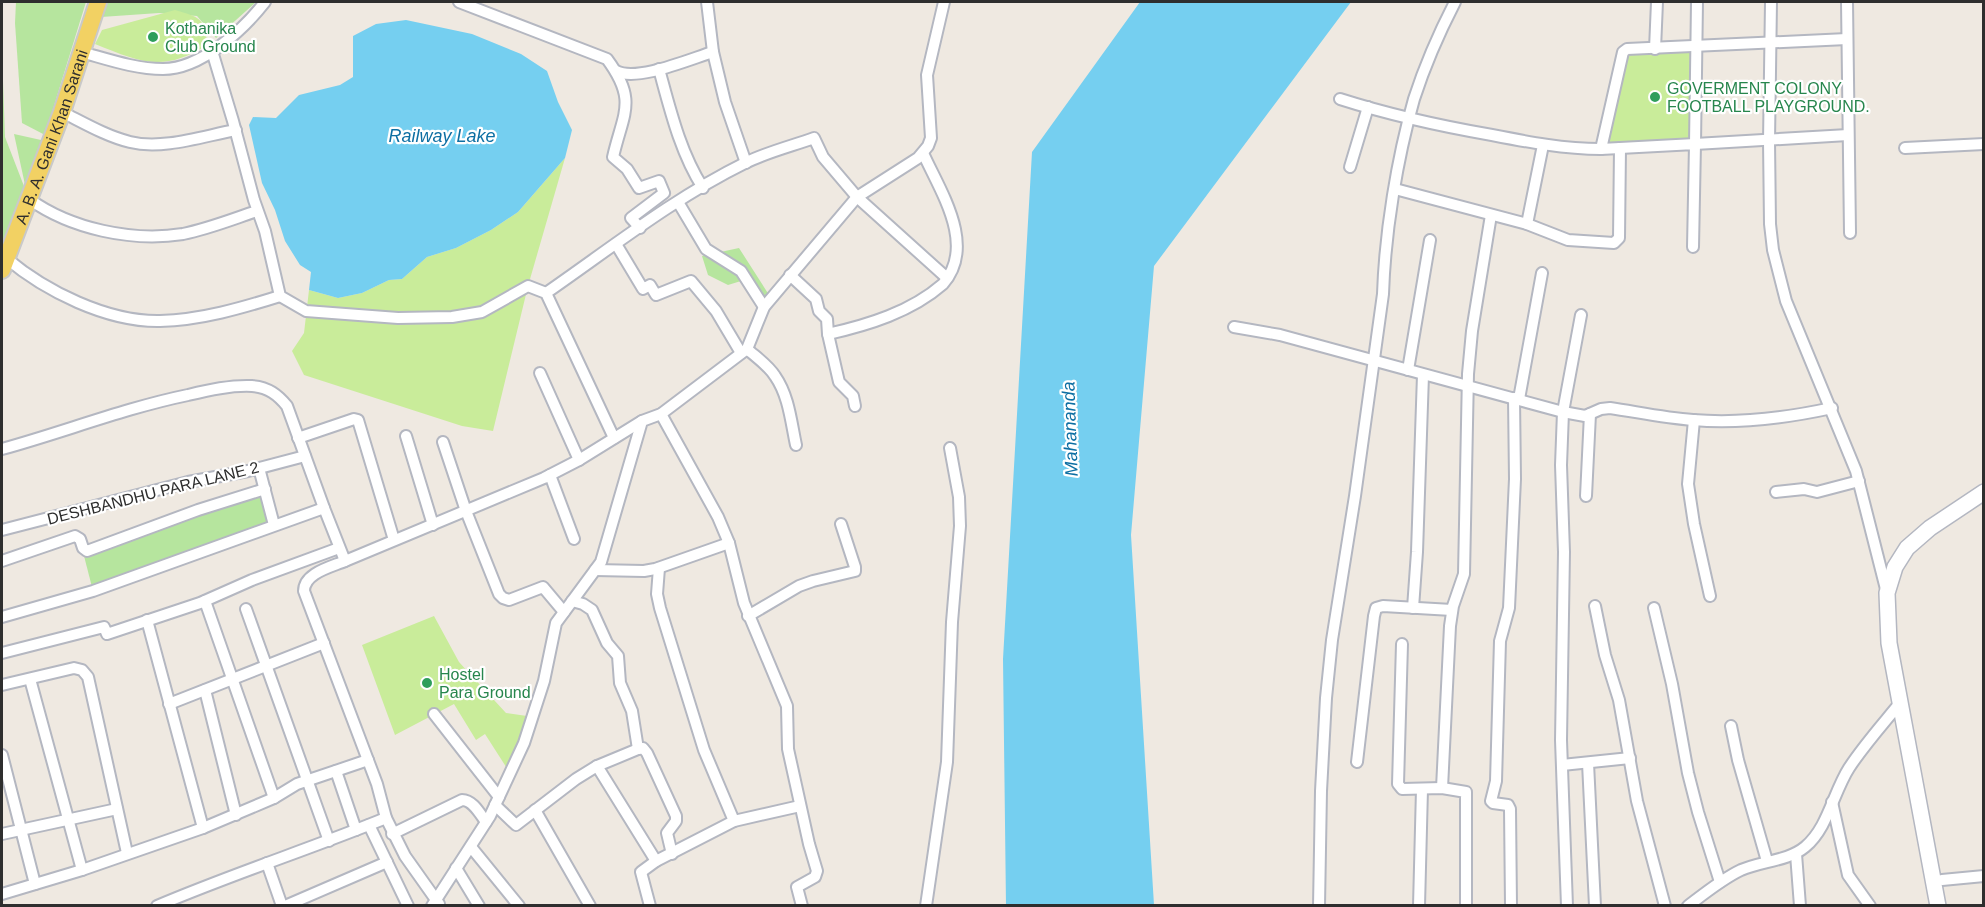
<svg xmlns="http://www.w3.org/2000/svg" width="1985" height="907" font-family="Arial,sans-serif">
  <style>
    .green { fill: #b6e59e }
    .pitch { fill: #c9ec9a }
    .water { fill: #75cff0 }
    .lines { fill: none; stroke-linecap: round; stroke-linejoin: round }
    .minor-casing { stroke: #b4b7c1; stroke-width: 14 }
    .secondary-casing { stroke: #b4b7c1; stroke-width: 18 }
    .primary-casing { stroke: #c9c9c9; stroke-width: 20 }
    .minor { stroke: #fff; stroke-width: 10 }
    .secondary { stroke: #fff; stroke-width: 15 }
    .primary { stroke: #f2d163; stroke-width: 16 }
    .leisure-dot { fill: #2e9e5b; stroke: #fff; stroke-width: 2 }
    .labels { text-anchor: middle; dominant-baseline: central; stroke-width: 4.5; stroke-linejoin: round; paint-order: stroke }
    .leisure-label { font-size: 16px; fill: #27864d; stroke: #fff; text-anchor: start }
    .street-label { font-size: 16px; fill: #2e2e2e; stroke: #fff }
    .water-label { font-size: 18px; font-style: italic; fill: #0d6fa3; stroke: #fff }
  </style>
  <rect width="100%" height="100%" fill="#efe9e1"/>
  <!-- green -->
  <g class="green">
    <polygon points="16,2 86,2 45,135 22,123 15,23"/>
    <polygon points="106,2 256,2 216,38 197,16 159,13 101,17"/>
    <polygon points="2,53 5,137 27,194 14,134 50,142 2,270"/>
    <polygon points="739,248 771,298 764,307 741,281 728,285 708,275 702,256"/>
    <polygon points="265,490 274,525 93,591 83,552"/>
  </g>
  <!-- pitch -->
  <g class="pitch">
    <path d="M175 10C199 17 206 18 207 45 163 73 140 62 95 44L102 30Z"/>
    <polygon points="1695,48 1692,142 1603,147 1628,52"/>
    <polygon points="565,158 528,286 493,431 462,426 304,375 292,351 304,333 309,290 338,298 362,293 389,280 402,279 427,257 456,248 491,230 518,212"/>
    <polygon points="434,616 459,662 506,713 527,716 510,773 485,734 476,740 454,704 395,735 362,645"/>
  </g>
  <!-- water -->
  <g class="water">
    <polygon points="1140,2 1351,2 1154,266 1131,535 1154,905 1006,905 1003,659 1032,152"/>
    <polygon points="406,20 472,34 521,54 547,71 558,102 572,130 565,158 518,212 491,230 456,248 427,257 402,279 389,280 362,293 338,298 309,290 311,272 300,265 285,241 275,210 262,183 249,125 253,117 276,118 299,95 340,85 353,77 353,36 376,24"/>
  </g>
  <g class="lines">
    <defs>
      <g id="minor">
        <path d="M459 2 607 59C638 101 623 113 613 157L627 169 639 188 659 181 664 193 631 218 640 228"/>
        <polyline points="707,2 713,52 725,102 746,163"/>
        <polyline points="1697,2 1695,144 1848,135"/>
        <polyline points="1771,2 1769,141 1770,224 1773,250 1786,301 1856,471 1887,593"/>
        <polyline points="1847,2 1850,233"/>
        <polyline points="1655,49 1657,2"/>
        <polyline points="212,51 233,121 254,200 265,231 280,296 306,311 398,318 452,317 482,312 528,286 546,293 614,438"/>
        <path d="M81 52C107 59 135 69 163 69 201 69 243 30 265 2"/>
        <path d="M659 69C670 109 680 152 703 188"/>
        <path d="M616 71C637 82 690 59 713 52"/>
        <path d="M1340 99C1390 115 1440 126 1492 135 1528 142 1564 149 1601 149"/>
        <path d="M62 112C84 123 106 136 130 142 163 150 203 136 236 130"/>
        <polyline points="1905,148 1984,144"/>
        <polyline points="1350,167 1368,107"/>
        <polyline points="1395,189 1527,224 1568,240 1614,243 1619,238 1620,148"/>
        <path d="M29 199C71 229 132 242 183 234 208 229 233 219 257 211"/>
        <polyline points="678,202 706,249 741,271 764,307"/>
        <polyline points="1527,224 1543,145"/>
        <polyline points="616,244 643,289 650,285 656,295 691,281 716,311 741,353"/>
        <polyline points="1693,247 1695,144 1601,149 1623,52 1627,49 1847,39"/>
        <path d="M6 258C45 291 107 322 160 321 201 320 242 308 280 296"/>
        <path d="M790 275 816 299 819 311 827 319 828 334C868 325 911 312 943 284 977 245 940 191 923 153"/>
        <path d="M546 293C611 248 674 198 745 163 767 152 792 146 814 138L823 157 857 197 947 278"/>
        <path d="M1234 327 1280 335 1563 412 1585 416 1601 409 1610 408C1637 412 1665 418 1693 420 1740 424 1786 418 1832 408"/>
        <polyline points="828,334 839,382 853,396 855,406"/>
        <path d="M747 349C756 357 768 365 775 376 789 396 791 422 796 445"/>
        <polyline points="1408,370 1430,240"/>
        <polyline points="540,373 579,460"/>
        <polyline points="1519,399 1542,273"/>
        <polyline points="661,414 718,517 729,543 744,603 787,706 788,749 809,844 817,871 815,877 797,887 802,906"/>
        <polyline points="1694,420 1688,484 1694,524 1710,596"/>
        <polyline points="406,436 433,525"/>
        <polyline points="298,438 354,419 358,420 394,540"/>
        <polyline points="443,442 466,511 499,594 503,598 509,600 543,587 564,612"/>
        <path d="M2 449C64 432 125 408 188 395 209 390 231 385 252 386 268 387 278 395 287 406L324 508"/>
        <polyline points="259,468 274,525"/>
        <polyline points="550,475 574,539"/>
        <polyline points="1776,492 1804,489 1817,492 1859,481"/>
        <polyline points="1586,496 1590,414"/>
        <polyline points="2,530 188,482 248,471 305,456"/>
        <polyline points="2,561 75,536 80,539 83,548 87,551 198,510 265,489"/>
        <path d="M345 561C331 567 304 573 304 591L377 784 386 818"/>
        <polyline points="659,568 657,594 660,608 704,750 734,821"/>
        <polyline points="595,570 644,571 655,569 729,543"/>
        <polyline points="205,601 274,798"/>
        <polyline points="572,601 583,604 592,610 607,643 618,656 620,683 632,711 638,749"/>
        <polyline points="1595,606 1605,655 1619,700 1637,801 1665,906"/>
        <polyline points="1413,608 1417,552 1423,375"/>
        <polyline points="1654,608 1672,684 1688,773 1698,812 1720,882"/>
        <polyline points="246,609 329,841"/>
        <polyline points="748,616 799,586 813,581 855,571 855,567 841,524"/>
        <polyline points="2,617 93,591 324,508 345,561 544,478 579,460 642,421"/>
        <polyline points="147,620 203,828"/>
        <polyline points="1402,644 1398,784 1402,789 1442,788 1466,792 1466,906"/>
        <polyline points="2,653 104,627 107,634 200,603 252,580 339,548"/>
        <polyline points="30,679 82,870"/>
        <polyline points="2,685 74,668 82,670 88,677 127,853"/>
        <polyline points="205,690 236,815"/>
        <polyline points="169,704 324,643"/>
        <polyline points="434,714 499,797"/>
        <polyline points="1731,726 1738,760 1767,861"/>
        <polyline points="2,755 35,884"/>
        <polyline points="1357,762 1374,616 1376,608 1383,606 1452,610"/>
        <polyline points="1588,763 1595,906"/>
        <polyline points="1562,765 1630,758"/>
        <polyline points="597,766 656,861 734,821 800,806"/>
        <polyline points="336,771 356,830"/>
        <polyline points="1442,788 1450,626 1453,606 1464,574 1468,374 1472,331 1491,215"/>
        <polyline points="1832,802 1848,875 1870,906"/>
        <polyline points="495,805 516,825 576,779 597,766 638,749 643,748 647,753 676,816 676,821 667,833 672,854"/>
        <polyline points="535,810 590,906"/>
        <polyline points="369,825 408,906"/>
        <polyline points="2,834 117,809"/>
        <path d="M392 834 462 800C473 800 480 814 486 822"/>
        <polyline points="471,847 519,906"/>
        <polyline points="1796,854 1800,906"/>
        <polyline points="267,863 282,906"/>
        <polyline points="456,868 479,906"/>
        <polyline points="1942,880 1984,876"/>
        <polyline points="2,894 82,870 203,828 274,798 297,784 368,760"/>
        <path d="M157 906C232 874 310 849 386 818L405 856 439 904"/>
        <polyline points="285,906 387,862"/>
        <polyline points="432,906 490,816 524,743 544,681 556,623 601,562 642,421 661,414 747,349 764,307 857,197 918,158 928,146 931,138 927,75 944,2"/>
        <polyline points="650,906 641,872 656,861"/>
        <polyline points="926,906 947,762 952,622 960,526 959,497 950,448"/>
        <path d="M1319 906 1321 791 1326 698 1332 640 1355 496 1383 294C1385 232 1397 159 1414 99 1425 65 1439 33 1455 2"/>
        <polyline points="1419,906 1422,789"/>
        <polyline points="1511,906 1510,809 1508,805 1493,803 1491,801 1496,781 1500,641 1509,608 1515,479 1514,398"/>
        <polyline points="1567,906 1561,740 1564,552 1561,465 1563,412 1581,315"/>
        <path d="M1688 906C1705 893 1722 879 1741 870 1762 861 1788 861 1805 847 1828 828 1833 793 1849 768 1864 745 1883 724 1900 703"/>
      </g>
      <polyline id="secondary" points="1938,906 1889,643 1887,593 1895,567 1907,548 1930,528 1984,492"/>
      <g id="primary">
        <path id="s1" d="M2 270 62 112 98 2"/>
      </g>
    </defs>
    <!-- minor casing -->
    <use href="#minor" class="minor-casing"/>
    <!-- secondary casing -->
    <use href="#secondary" class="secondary-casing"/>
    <!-- primary casing -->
    <use href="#primary" class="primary-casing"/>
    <!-- minor -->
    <use href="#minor" class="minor"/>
    <!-- secondary -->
    <use href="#secondary" class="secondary"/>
    <!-- primary -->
    <use href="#primary" class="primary"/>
  </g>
  <!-- markers -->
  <g class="leisure-dot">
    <circle cx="153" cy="37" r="6"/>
    <circle cx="1655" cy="97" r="6"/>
    <circle cx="427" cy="683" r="6"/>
  </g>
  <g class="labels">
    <!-- leisure labels -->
    <g class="leisure-label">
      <text x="165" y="28">Kothanika<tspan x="165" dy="18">Club Ground</tspan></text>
      <text x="1667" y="88">GOVERMENT COLONY<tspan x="1667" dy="18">FOOTBALL PLAYGROUND.</tspan></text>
      <text x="439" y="674">Hostel<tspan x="439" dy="18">Para Ground</tspan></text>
    </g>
    <!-- street labels -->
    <g class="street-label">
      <text stroke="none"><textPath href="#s1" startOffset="142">A. B. A. Gani Khan Sarani</textPath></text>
      <text transform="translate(153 493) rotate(-14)">DESHBANDHU PARA LANE 2</text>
    </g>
    <!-- water labels -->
    <g class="water-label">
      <text x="442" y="136">Railway Lake</text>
      <text transform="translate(1070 429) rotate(-92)">Mahananda</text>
    </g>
  </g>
  <!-- border -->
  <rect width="1985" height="907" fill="none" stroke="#2e2e2e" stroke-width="6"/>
</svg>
